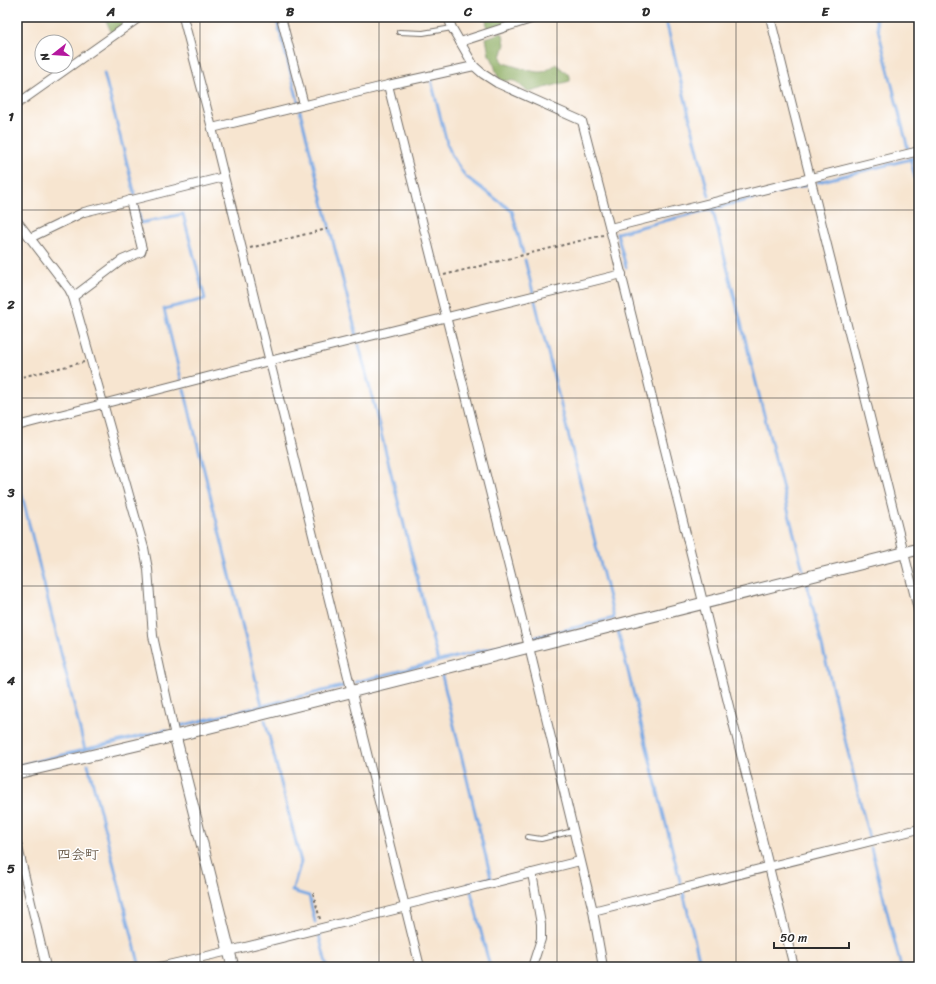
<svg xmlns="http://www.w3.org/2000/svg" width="936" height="984" font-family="Sriracha,'Klee One',sans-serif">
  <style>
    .forest { fill: #8cac60; stroke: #5c6c46 }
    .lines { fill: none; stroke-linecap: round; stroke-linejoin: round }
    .stream { stroke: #79a8e3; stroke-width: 3 }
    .lane-casing { stroke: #726c65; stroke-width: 6 }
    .street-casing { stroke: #726c65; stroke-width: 10 }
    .secondary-casing { stroke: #726c65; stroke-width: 13 }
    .path { stroke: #726c65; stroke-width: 2; stroke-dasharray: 3 3; stroke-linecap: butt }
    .lane { stroke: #fff; stroke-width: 4 }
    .street { stroke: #fff; stroke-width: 8 }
    .secondary { stroke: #fff; stroke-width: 11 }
    .grid { fill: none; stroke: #2b2b2b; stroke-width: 1; stroke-opacity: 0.55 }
    .labels { text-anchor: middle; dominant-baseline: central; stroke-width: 3; stroke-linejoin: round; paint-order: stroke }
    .quarter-label { font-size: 14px; font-weight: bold; fill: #6a5b49; stroke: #fff }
    .neatline { fill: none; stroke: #2b2b2b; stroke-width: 1.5 }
    .grid-label { font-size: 13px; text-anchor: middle; font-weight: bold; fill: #2b2b2b }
  </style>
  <rect width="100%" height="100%" fill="#fff"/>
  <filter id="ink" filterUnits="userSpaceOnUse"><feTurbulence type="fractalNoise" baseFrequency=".025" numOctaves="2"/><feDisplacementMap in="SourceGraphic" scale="8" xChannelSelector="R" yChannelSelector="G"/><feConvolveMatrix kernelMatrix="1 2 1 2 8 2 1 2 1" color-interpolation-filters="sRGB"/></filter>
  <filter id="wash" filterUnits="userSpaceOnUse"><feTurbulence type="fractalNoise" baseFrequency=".012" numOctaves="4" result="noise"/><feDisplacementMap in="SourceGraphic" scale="16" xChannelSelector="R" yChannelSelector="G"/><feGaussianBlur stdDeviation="0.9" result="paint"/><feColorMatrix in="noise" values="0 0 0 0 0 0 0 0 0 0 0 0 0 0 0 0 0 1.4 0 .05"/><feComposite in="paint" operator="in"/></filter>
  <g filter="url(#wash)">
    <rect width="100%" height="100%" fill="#f7e5d0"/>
    <!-- forest -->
    <g class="forest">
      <polygon points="106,17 136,17 112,34 105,18"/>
      <polygon points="486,17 531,17 487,30"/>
      <path d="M500 33 503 34 505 44 501 57 503 63C512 65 533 73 542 72 547 71 552 67 556 64L570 76V81L530 92C514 84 522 79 502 81L498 77 492 59 489 55 486 38Z"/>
    </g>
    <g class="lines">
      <!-- stream -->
      <g class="stream">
        <polyline points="276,17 298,101"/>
        <polyline points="665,17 709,196"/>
        <polyline points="875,17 908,149"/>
        <polyline points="104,73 135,195"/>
        <polyline points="431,80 447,143 452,156 465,176 512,211 523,253"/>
        <polyline points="300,111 357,336"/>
        <polyline points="910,158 919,193"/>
        <polyline points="818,182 919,157"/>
        <polyline points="136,204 141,223 183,214 205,299 164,309 181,379"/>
        <polyline points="712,207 803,570"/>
        <polyline points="525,260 533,292"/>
        <polyline points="626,267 617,233 806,185"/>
        <polyline points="359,345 438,661"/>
        <polyline points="184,389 262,705"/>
        <polyline points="17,475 85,750"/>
        <polyline points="807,584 869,838"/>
        <polyline points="618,631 681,885"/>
        <polyline points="532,638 614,618 535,301"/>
        <polyline points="442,676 491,878 469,884 470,886"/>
        <polyline points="356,682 519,641"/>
        <polyline points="265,720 301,862 292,891 309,896 315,922"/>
        <polyline points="180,726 343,686"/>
        <polyline points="88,764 140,967"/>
        <polyline points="17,766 166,730"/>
        <polyline points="871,848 901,967"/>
        <polyline points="471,892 490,967"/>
        <polyline points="683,892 701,967"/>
        <polyline points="319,935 327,967"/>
      </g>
    </g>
  </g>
  <g filter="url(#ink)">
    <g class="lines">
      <defs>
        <g id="lane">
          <polyline points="399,32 423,33 452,28"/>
          <polyline points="528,837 541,839 573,831"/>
        </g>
        <g id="street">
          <polyline points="183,17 212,128 420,967"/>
          <polyline points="281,17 304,105"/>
          <polyline points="448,17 452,28 474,66 483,74 497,83 582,121 611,233 794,967"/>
          <polyline points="770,17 919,613"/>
          <polyline points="460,42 537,17"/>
          <polyline points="388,85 529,647 593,911 603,967"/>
          <polyline points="17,104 140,17"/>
          <polyline points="212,128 388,85 474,66"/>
          <polyline points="17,221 69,289 73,297 144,548 148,569 153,636 175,736"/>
          <polyline points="610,228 919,151"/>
          <polyline points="30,238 84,212 224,177"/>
          <polyline points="73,297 122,260 141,252 142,249 130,200"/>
          <polyline points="17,426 269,361 622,274"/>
          <polyline points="17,843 46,967"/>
          <polyline points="532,873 541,924 541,939 532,967"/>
          <polyline points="405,905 580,861"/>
          <polyline points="593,911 919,829"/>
          <polyline points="159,967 229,951 406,907"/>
        </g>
        <g id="secondary">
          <polyline points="175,736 233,967"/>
          <polyline points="17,773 175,736 919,549"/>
        </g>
      </defs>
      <!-- lane casing -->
      <use href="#lane" class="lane-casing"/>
      <!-- street casing -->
      <use href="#street" class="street-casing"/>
      <!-- secondary casing -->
      <use href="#secondary" class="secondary-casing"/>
      <!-- path -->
      <g class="path">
        <polyline points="250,248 327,229"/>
        <polyline points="444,275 603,235"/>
        <polyline points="17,378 84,362"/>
        <polyline points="313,893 320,919"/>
      </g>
      <!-- lane -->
      <use href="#lane" class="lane"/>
      <!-- street -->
      <use href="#street" class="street"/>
      <!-- secondary -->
      <use href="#secondary" class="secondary"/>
    </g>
  </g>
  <!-- grid -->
  <path class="grid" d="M200 17V967M379 17V967M557 17V967M736 17V967M17 210H919M17 398H919M17 586H919M17 774H919"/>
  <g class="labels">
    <!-- quarter labels -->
    <g class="quarter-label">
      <text x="78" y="854">四会町</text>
    </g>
  </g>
  <!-- margin -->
  <rect width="936" height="984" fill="none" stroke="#fff" stroke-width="44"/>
  <!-- north arrow -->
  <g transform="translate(54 54) rotate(253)"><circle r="19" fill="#ffffff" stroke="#aaaaaa"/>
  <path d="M0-3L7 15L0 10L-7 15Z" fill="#b5179e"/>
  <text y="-6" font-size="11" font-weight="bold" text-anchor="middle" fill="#2b2b2b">N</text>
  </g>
  <!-- scale -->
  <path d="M774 942v6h75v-6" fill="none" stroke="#2b2b2b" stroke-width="2"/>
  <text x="780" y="942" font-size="12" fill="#2b2b2b" stroke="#ffffff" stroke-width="3" paint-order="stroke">50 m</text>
  <rect x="22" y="22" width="892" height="940" class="neatline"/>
  <g class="grid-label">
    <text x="111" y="16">A</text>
    <text x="290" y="16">B</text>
    <text x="468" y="16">C</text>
    <text x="646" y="16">D</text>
    <text x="825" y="16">E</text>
    <text x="11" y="121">1</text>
    <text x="11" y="309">2</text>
    <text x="11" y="497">3</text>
    <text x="11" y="685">4</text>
    <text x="11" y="873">5</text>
  </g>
</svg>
